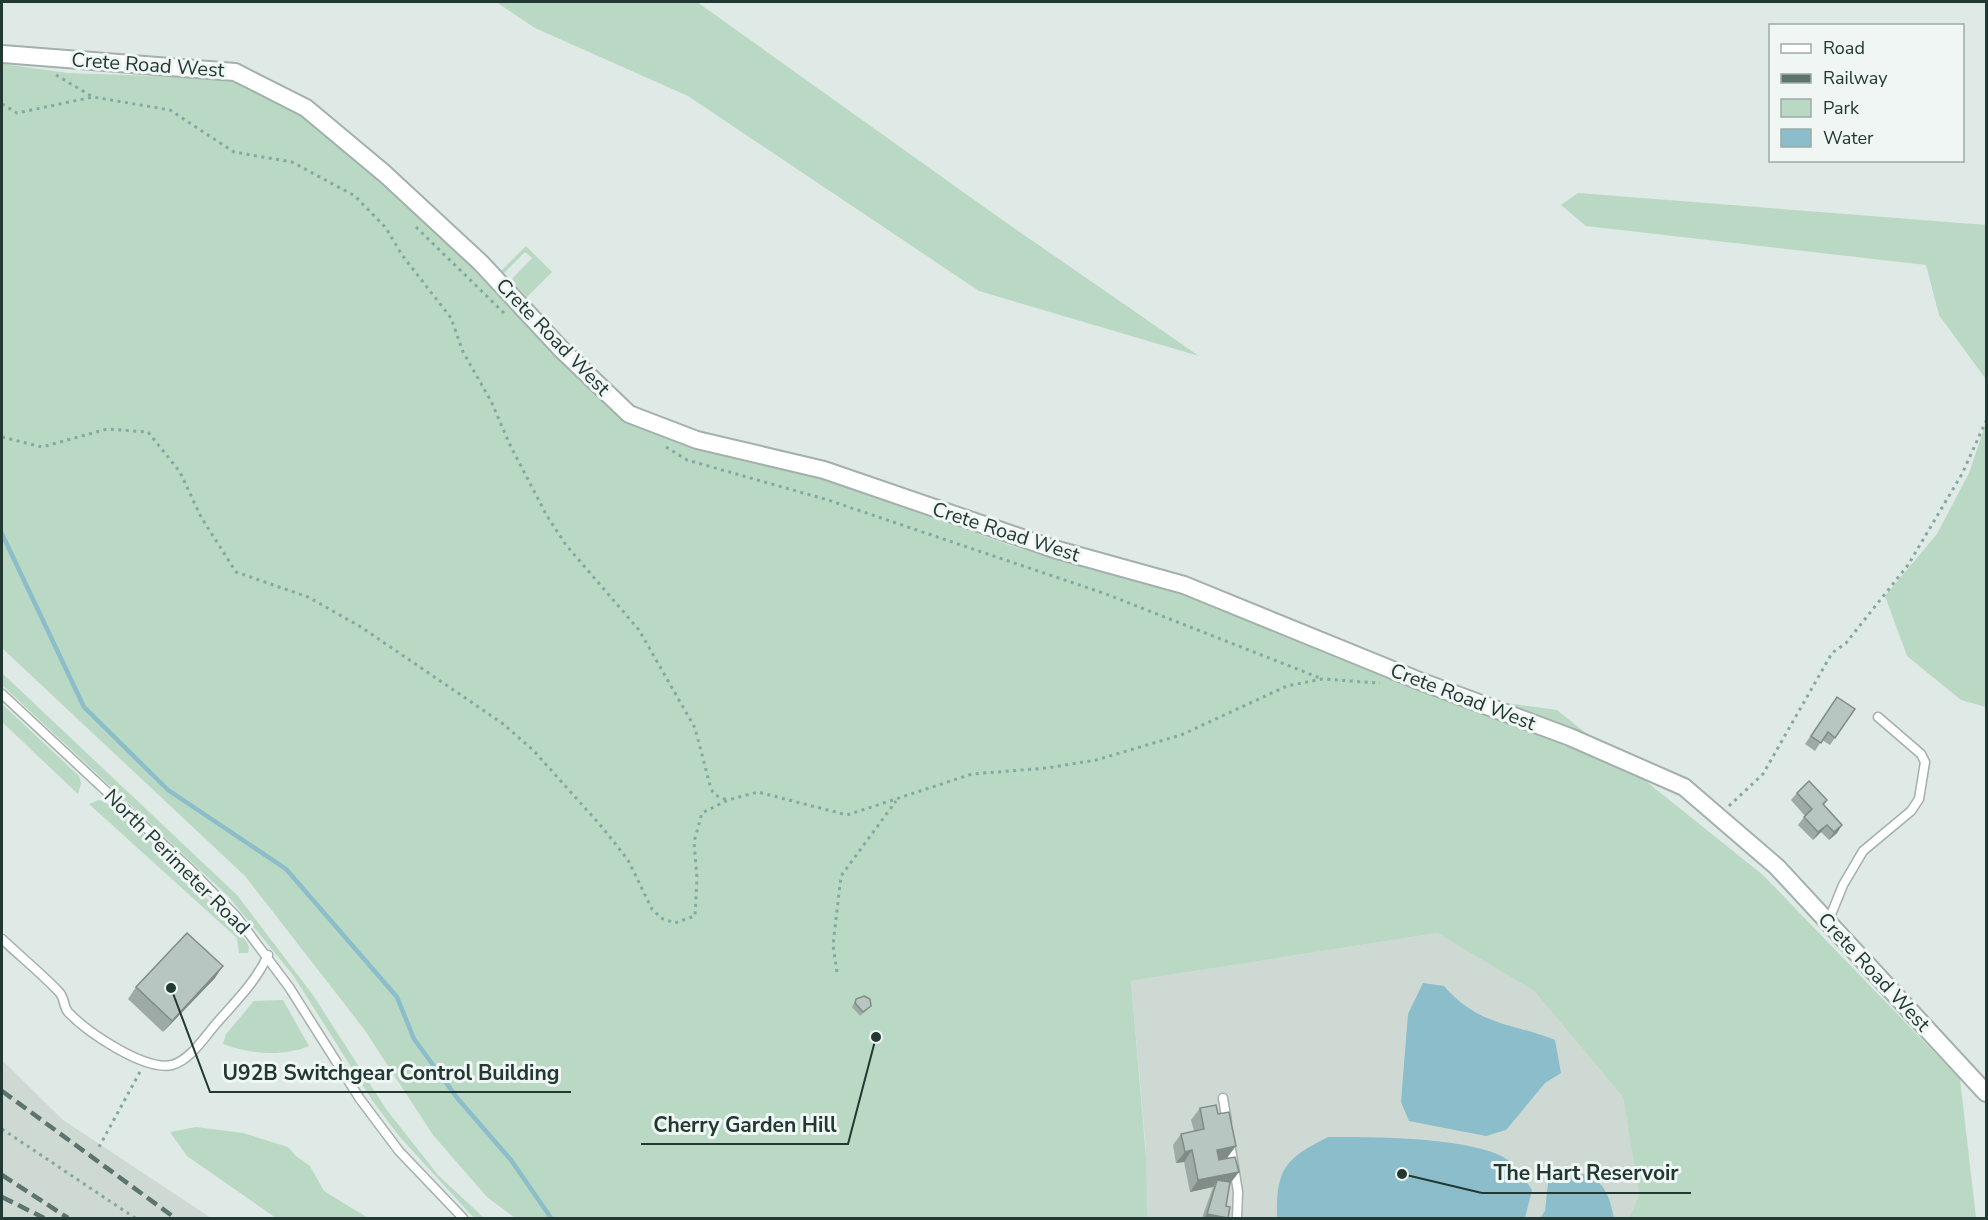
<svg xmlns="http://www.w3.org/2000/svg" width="1988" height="1220" font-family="'Nunito Sans',sans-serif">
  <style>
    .built { fill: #ced9d4 }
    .green { fill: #bad9c4 }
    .water { fill: #8bbdca }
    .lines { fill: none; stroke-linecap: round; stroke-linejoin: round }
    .stream { stroke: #8bbdca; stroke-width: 4.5 }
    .service-casing { stroke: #a3b0ac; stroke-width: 11 }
    .minor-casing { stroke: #a3b0ac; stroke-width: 20 }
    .path { stroke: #82aaa0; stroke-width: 3; stroke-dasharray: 3 4.5; stroke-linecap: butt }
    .service { stroke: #fff; stroke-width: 8 }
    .minor { stroke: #fff; stroke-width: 16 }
    .rail { stroke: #5c746e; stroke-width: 4.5; stroke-dasharray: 12 6; stroke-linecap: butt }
    .wall { fill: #9eaaa6 }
    .shaded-wall { fill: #818b87 }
    .building { fill: #b8c6c1; stroke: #818b87; stroke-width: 1.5 }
    .labels { text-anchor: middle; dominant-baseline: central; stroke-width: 6; stroke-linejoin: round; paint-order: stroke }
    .street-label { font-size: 20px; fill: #223833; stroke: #eff6f3 }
    .leader { fill: none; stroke: #223833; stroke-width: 2 }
    .callout-dot { fill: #223833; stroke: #eff6f3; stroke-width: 2 }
    .callout-label { font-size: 21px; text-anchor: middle; font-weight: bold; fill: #223833; stroke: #eff6f3; stroke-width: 6; stroke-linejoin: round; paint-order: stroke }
  </style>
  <rect width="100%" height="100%" fill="#dfe9e5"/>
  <!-- built -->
  <g class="built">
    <polygon points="1437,933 1534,991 1623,1097 1639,1195 1629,1218 1146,1218 1146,1149 1131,981"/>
    <polygon points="2,1060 63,1120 211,1218 2,1218"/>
  </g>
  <!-- green -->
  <g class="green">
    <polygon points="496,2 697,2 1001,219 1199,356 979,291 688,96 535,28"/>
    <polygon points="2,64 68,73 216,78 244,84 295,109 355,153 533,325 615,413 630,422 825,477 872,496 1012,546 1199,599 1419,691 1557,710 1763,875 1960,1079 1976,1218 1629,1218 1639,1195 1623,1097 1534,991 1437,933 1131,981 1146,1156 1147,1218 515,1218 487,1197 433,1135 364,1029 245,876 2,648"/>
    <polygon points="1578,193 1986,225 1986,376 1985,378 1939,315 1926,265 1586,226 1561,205"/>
    <polygon points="526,246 552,272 527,297 511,280 532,258 525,252 504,273 501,271"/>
    <polygon points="1986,423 1986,707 1961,700 1907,656 1885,596 1937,534 1969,473"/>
    <polygon points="2,673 237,895 313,995 386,1109 438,1175 484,1218 475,1218 471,1215 399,1136 372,1100 293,975 228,896 2,685"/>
    <polygon points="2,704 79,776 81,783 78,794 2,722"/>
    <path d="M99 800C121 804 225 917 246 941L249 947 248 953H239L237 938 89 804Z"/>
    <path d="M283 1000 309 1046C282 1057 251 1054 223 1044L226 1034 254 1001Z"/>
    <polygon points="196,1127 243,1133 288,1147 296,1156 310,1166 324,1191 368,1218 276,1218 187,1156 170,1132"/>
  </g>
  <!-- water -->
  <g class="water">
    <path d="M1423 983 1444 986C1479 1026 1509 1022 1555 1040L1561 1073 1545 1083 1506 1130 1486 1136 1409 1121 1401 1102 1408 1014Z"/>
    <path d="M1328 1137C1368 1137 1485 1136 1513 1164 1520 1171 1526 1181 1532 1190L1525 1218H1277C1276 1168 1285 1159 1328 1137Z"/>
    <path d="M1562 1169C1597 1175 1607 1182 1614 1218H1540L1545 1211 1549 1174Z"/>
  </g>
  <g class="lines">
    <!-- stream -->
    <polyline class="stream" points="2,534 84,707 168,790 286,869 397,997 414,1039 458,1099 511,1160 551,1218"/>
    <defs>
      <g id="service">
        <polyline points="2,694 191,870 236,916 289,987 360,1099 399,1151 463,1218"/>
        <polyline points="1828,922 1843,885 1863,851 1911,811 1919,799 1925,762 1921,754 1878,717"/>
        <path d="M2 939C21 957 41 973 59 992 65 998 63 1006 68 1012 87 1032 144 1071 172 1065 190 1060 204 1038 215 1025 234 1003 256 982 268 955"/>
        <polyline points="1223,1098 1227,1122"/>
        <polyline points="1230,1143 1238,1192 1237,1218"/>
      </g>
      <polyline id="minor" points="2,54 235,72 306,108 385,174 481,263 562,350 629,414 697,440 824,470 1054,549 1184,585 1417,680 1570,737 1684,787 1777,867 1986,1093"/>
    </defs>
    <!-- service casing -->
    <use href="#service" class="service-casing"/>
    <!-- minor casing -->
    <use href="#minor" class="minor-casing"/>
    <!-- path -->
    <g class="path">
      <polyline points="56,75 93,97"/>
      <polyline points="2,104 17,113 93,97 170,110 234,152 292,162 355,196 386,228 402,255 451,318 463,352 491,401 510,445 547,516 566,545 639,630 695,728 711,789 715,795 727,800"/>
      <polyline points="416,227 504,313"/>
      <polyline points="2,437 42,447 107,429 148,432 180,472 201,517 236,572 308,597 361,627 502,723 533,750 602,827 628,860 652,909 661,918 675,923 695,916 697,878 694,842 702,813 728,800 758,792 847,815 972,774 1047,768 1096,760 1181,735 1287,686 1322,679 1380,683"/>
      <polyline points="666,447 687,460 828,500 1106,594 1320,678"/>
      <polyline points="1729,806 1763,774 1832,653 1846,643 1908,565 1962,474 1986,421"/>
      <polyline points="837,972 833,945 841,876 896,801"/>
      <polyline points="2,1129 135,1218"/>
      <polyline points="99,1147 141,1070"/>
    </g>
    <!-- service -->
    <use href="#service" class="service"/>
    <!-- minor -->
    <use href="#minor" class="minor"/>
    <!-- rail -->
    <g class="rail">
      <polyline points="2,1091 175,1218"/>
      <polyline points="2,1175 68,1218"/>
      <polyline points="2,1197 44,1218"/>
    </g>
  </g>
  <!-- wall -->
  <g class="wall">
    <polygon points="1837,697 1855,709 1830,745 1822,740 1815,751 1805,744"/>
    <polygon points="1797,793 1827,800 1824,805 1842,825 1837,833 1829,840 1821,832 1813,840 1798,825 1805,816 1791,800"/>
    <polygon points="215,978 163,1032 128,999 136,987"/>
    <polygon points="856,999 868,1009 860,1016 852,1007"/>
    <polygon points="1200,1108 1227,1158 1239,1172 1230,1184 1226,1206 1228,1218 1202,1218 1213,1187 1190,1192 1184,1162 1176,1163 1173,1145 1181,1134 1194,1131 1191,1120"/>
  </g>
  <!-- shaded-wall -->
  <g class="shaded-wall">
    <polygon points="1827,825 1821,832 1813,840 1818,832"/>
    <polygon points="1842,825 1837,833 1829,840 1834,832"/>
    <polygon points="223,966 215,978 163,1032 172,1021"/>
    <polygon points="1236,1146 1227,1158 1209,1162 1217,1150"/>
    <polygon points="1192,1150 1184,1162 1176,1163 1185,1152"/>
    <polygon points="1239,1172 1230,1183 1216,1186 1217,1180 1213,1187 1190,1192 1198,1180"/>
    <polygon points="1207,1214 1228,1218 1204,1218"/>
  </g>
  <!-- building -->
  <g class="building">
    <polygon points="1837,697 1855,709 1835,738 1828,732 1821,743 1811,736"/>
    <polygon points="1809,781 1827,800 1823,804 1842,825 1834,832 1827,825 1818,832 1804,817 1812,809 1797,793"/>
    <polygon points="187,933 223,966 172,1021 136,987"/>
    <polygon points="864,996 870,999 871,1006 863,1012 855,1003 856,999"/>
    <polygon points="1216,1105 1218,1114 1229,1112 1236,1146 1217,1150 1219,1160 1235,1157 1239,1172 1198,1180 1192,1150 1185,1152 1181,1134 1204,1129 1200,1108"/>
    <polygon points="1217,1180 1230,1182 1226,1206 1230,1207 1228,1218 1207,1214"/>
  </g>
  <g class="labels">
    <!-- street labels -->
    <g class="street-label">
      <text transform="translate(148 65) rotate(4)">Crete Road West</text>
      <text transform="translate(553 337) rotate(46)">Crete Road West</text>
      <text transform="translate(1006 532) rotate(18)">Crete Road West</text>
      <text transform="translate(1463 697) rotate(21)">Crete Road West</text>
      <text transform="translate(177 862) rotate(45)">North Perimeter Road</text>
      <text transform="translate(1874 972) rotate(47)">Crete Road West</text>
    </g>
  </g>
  <!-- callouts -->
  <path class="leader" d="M171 988L210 1092H571M876 1037L848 1144H641M1402 1174L1482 1193H1691"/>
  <g class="callout-dot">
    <circle cx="171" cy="988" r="6"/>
    <circle cx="876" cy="1037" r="6"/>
    <circle cx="1402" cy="1174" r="6"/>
  </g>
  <g class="callout-label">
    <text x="391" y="1080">U92B Switchgear Control Building</text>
    <text x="745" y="1132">Cherry Garden Hill</text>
    <text x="1586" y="1180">The Hart Reservoir</text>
  </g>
  <!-- border -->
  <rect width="1988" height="1220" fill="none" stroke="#223833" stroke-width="6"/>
  <!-- legend -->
  <rect x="1769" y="24" width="195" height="138" fill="#eff6f3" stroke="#9daaa6" stroke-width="1.5"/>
  <rect x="1781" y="44" width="30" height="9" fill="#ffffff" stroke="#9daaa6" stroke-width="1.5"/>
  <text x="1823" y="54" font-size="18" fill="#223833">Road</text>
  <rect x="1781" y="74" width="30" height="9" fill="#5c746e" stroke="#9daaa6" stroke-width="1.5"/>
  <text x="1823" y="84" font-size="18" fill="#223833">Railway</text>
  <rect x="1781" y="99" width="30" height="18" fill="#bad9c4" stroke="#9daaa6" stroke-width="1.5"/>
  <text x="1823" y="114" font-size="18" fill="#223833">Park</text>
  <rect x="1781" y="129" width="30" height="18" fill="#8bbdca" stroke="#9daaa6" stroke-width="1.5"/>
  <text x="1823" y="144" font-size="18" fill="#223833">Water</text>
</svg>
